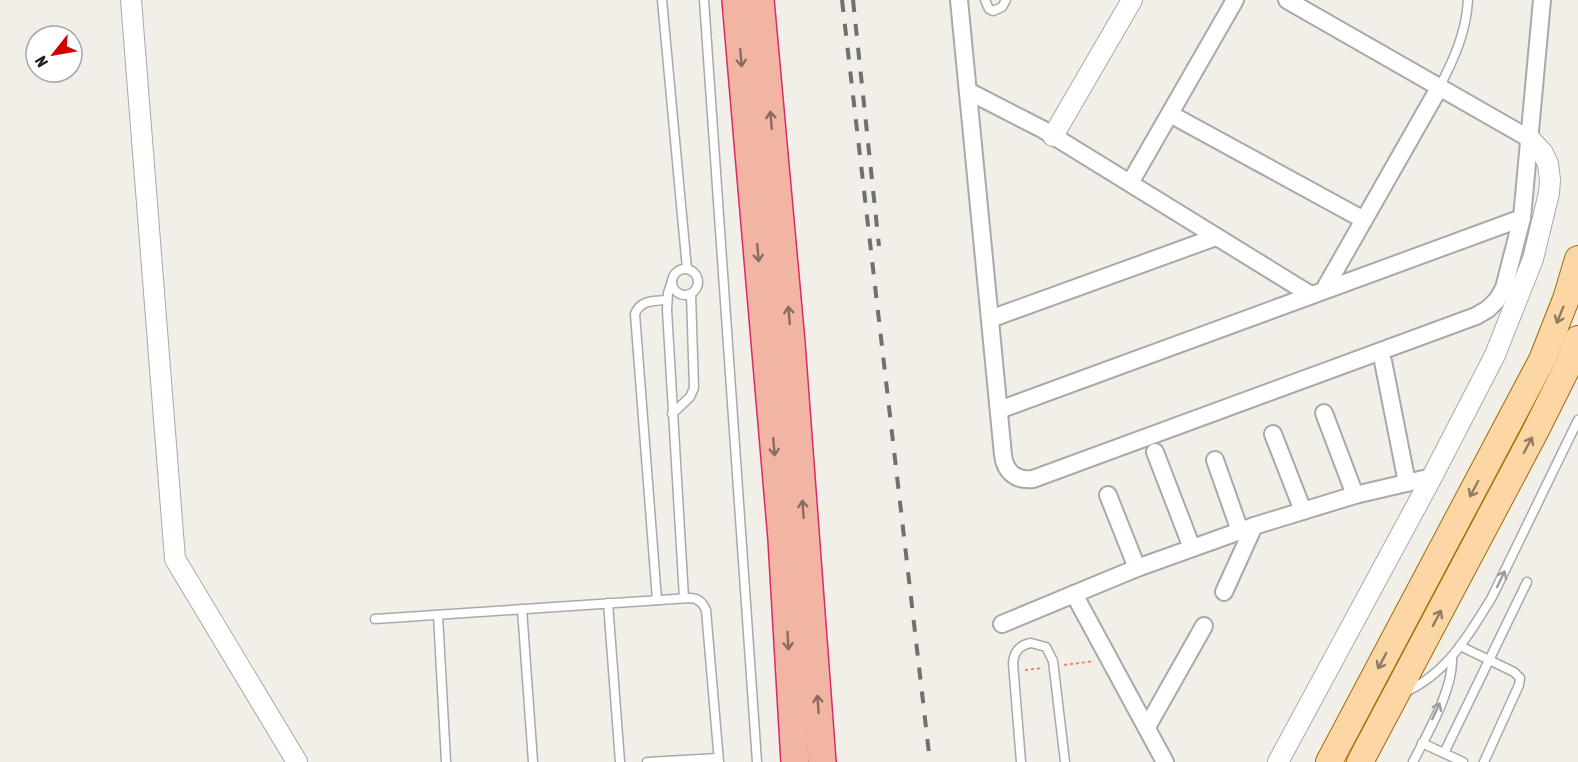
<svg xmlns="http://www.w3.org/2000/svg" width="1578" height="762" font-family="'Asap Condensed',sans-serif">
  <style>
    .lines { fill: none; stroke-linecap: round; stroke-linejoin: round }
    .service-casing { stroke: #a9a9a9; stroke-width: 11 }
    .minor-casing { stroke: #a9a9a9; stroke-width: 20 }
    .tertiary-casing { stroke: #a9a9a9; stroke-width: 22 }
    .primary-casing { stroke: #a06b00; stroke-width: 28 }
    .trunk-casing { stroke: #dc2a67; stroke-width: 30 }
    .path { stroke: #fa8072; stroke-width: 2; stroke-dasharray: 3 3; stroke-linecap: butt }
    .service { stroke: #fff; stroke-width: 8 }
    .minor { stroke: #fff; stroke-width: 16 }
    .tertiary { stroke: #fff; stroke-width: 20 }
    .primary { stroke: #fcd6a4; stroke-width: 26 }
    .trunk { stroke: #f2b4a3; stroke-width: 27 }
    .rail { stroke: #707070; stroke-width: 4; stroke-dasharray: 12 12; stroke-linecap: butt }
    .oneway { stroke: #8a6b62 }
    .oneway2 { stroke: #8f7c63 }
    .oneway3 { stroke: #9c9c9c }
  </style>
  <rect width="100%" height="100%" fill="#f2efe9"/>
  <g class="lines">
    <defs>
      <g id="service">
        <polyline points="662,0 687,269"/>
        <polyline points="704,0 757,762"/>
        <polyline points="985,0 989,9 993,11 1002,7 1006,0"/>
        <path d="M1439 88C1454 59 1466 33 1468 0"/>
        <circle cx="685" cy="282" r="13"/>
        <polyline points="672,281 668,293 667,310 684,598"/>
        <polyline points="672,414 690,397 694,388 691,294"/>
        <path d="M657 600 635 314C640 300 654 301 667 300"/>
        <polyline points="608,603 620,762"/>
        <polyline points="522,609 533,762"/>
        <polyline points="438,615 446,762"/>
        <path d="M375 619 690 598C698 598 703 603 706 610L719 762"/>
        <polyline points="1460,646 1514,672 1520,678 1519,685 1484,762"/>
        <path d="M1403 693C1446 675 1469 635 1492 597L1578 420"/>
        <polyline points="1422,743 1463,762"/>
        <polyline points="1444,753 1527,582"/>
        <polyline points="647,762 718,758"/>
        <path d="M1021 762 1013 663C1014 651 1020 645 1031 643L1046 647 1053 661 1065 762"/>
        <path d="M1413 762C1427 734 1453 690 1452 659"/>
      </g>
      <g id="minor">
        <path d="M959 0 1003 455C1005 472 1016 481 1033 479L1476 316 1488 309 1497 300 1504 288 1522 218 1542 0"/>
        <polyline points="1287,0 1530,139"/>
        <polyline points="968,91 1042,129 1311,295"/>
        <polyline points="1170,114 1364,220"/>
        <polyline points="1130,183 1235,0"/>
        <polyline points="1324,290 1439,88"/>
        <polyline points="990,319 1216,237"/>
        <polyline points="1383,361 1407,483"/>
        <polyline points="999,410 1522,218"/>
        <polyline points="1324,413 1355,495"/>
        <polyline points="1273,434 1303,511"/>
        <polyline points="1155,452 1192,548"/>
        <polyline points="1215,460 1240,531"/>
        <polyline points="1108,495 1137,568"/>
        <polyline points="1224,592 1254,526"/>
        <polyline points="1074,594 1165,762"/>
        <polyline points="1002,624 1137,568 1254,526 1355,495 1432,477"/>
        <polyline points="1147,727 1204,626"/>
      </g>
      <g id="tertiary">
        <polyline points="131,0 175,559 297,762"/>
        <polyline points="1053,136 1132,0"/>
        <polyline points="1278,762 1432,477 1495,355 1533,259 1549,193 1550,180 1548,164 1543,153 1530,139"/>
      </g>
      <g id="primary">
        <polyline points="1329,762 1542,360 1566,299 1578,259"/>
        <polyline points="1360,762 1535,432 1566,370 1578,339"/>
      </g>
      <g id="trunk">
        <polyline points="736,0 782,539 795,762"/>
        <polyline points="760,0 791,343 822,762"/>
      </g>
    </defs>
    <!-- service casing -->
    <use href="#service" class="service-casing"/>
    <!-- minor casing -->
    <use href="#minor" class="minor-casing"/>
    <!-- tertiary casing -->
    <use href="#tertiary" class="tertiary-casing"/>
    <!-- primary casing -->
    <use href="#primary" class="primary-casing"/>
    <!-- trunk casing -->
    <use href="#trunk" class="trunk-casing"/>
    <!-- path -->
    <g class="path">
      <polyline points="1064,665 1094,661"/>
      <polyline points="1025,670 1043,668"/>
    </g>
    <!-- service -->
    <use href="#service" class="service"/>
    <!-- minor -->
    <use href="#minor" class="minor"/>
    <!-- tertiary -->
    <use href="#tertiary" class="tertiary"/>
    <!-- primary -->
    <use href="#primary" class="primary"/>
    <!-- trunk -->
    <use href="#trunk" class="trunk"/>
    <!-- rail -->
    <g class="rail">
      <polyline points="842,0 930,762"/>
      <polyline points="853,0 879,246"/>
    </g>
  </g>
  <!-- one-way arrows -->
  <defs><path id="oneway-shaft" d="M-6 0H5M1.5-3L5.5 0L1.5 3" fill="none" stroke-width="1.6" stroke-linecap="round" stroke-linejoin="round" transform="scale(1.5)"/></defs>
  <g class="oneway">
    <use href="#oneway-shaft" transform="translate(741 58) rotate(85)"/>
    <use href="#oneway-shaft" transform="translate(771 120) rotate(-95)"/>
    <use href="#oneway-shaft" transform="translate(758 253) rotate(85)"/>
    <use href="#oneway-shaft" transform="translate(789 315) rotate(-95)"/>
    <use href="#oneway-shaft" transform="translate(774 447) rotate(85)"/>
    <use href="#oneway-shaft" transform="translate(803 509) rotate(-94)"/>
    <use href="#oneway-shaft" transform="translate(788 641) rotate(87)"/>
    <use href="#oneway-shaft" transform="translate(818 704) rotate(-94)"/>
  </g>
  <g class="oneway2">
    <use href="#oneway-shaft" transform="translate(1560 315) rotate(112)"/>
    <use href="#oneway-shaft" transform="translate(1528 445) rotate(-62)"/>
    <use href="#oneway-shaft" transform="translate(1474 489) rotate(118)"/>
    <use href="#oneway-shaft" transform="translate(1437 618) rotate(-62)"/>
    <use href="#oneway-shaft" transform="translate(1382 661) rotate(118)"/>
  </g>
  <g class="oneway3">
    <use href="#oneway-shaft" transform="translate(1501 579) rotate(-64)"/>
    <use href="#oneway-shaft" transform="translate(1436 711) rotate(-65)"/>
  </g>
  <!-- north arrow -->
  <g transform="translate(54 54) rotate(239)"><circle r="28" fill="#ffffff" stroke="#a7a7a7" stroke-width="1.5"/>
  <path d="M0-4.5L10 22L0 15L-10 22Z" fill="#d40000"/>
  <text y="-9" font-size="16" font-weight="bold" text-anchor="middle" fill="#222222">N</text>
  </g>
</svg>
